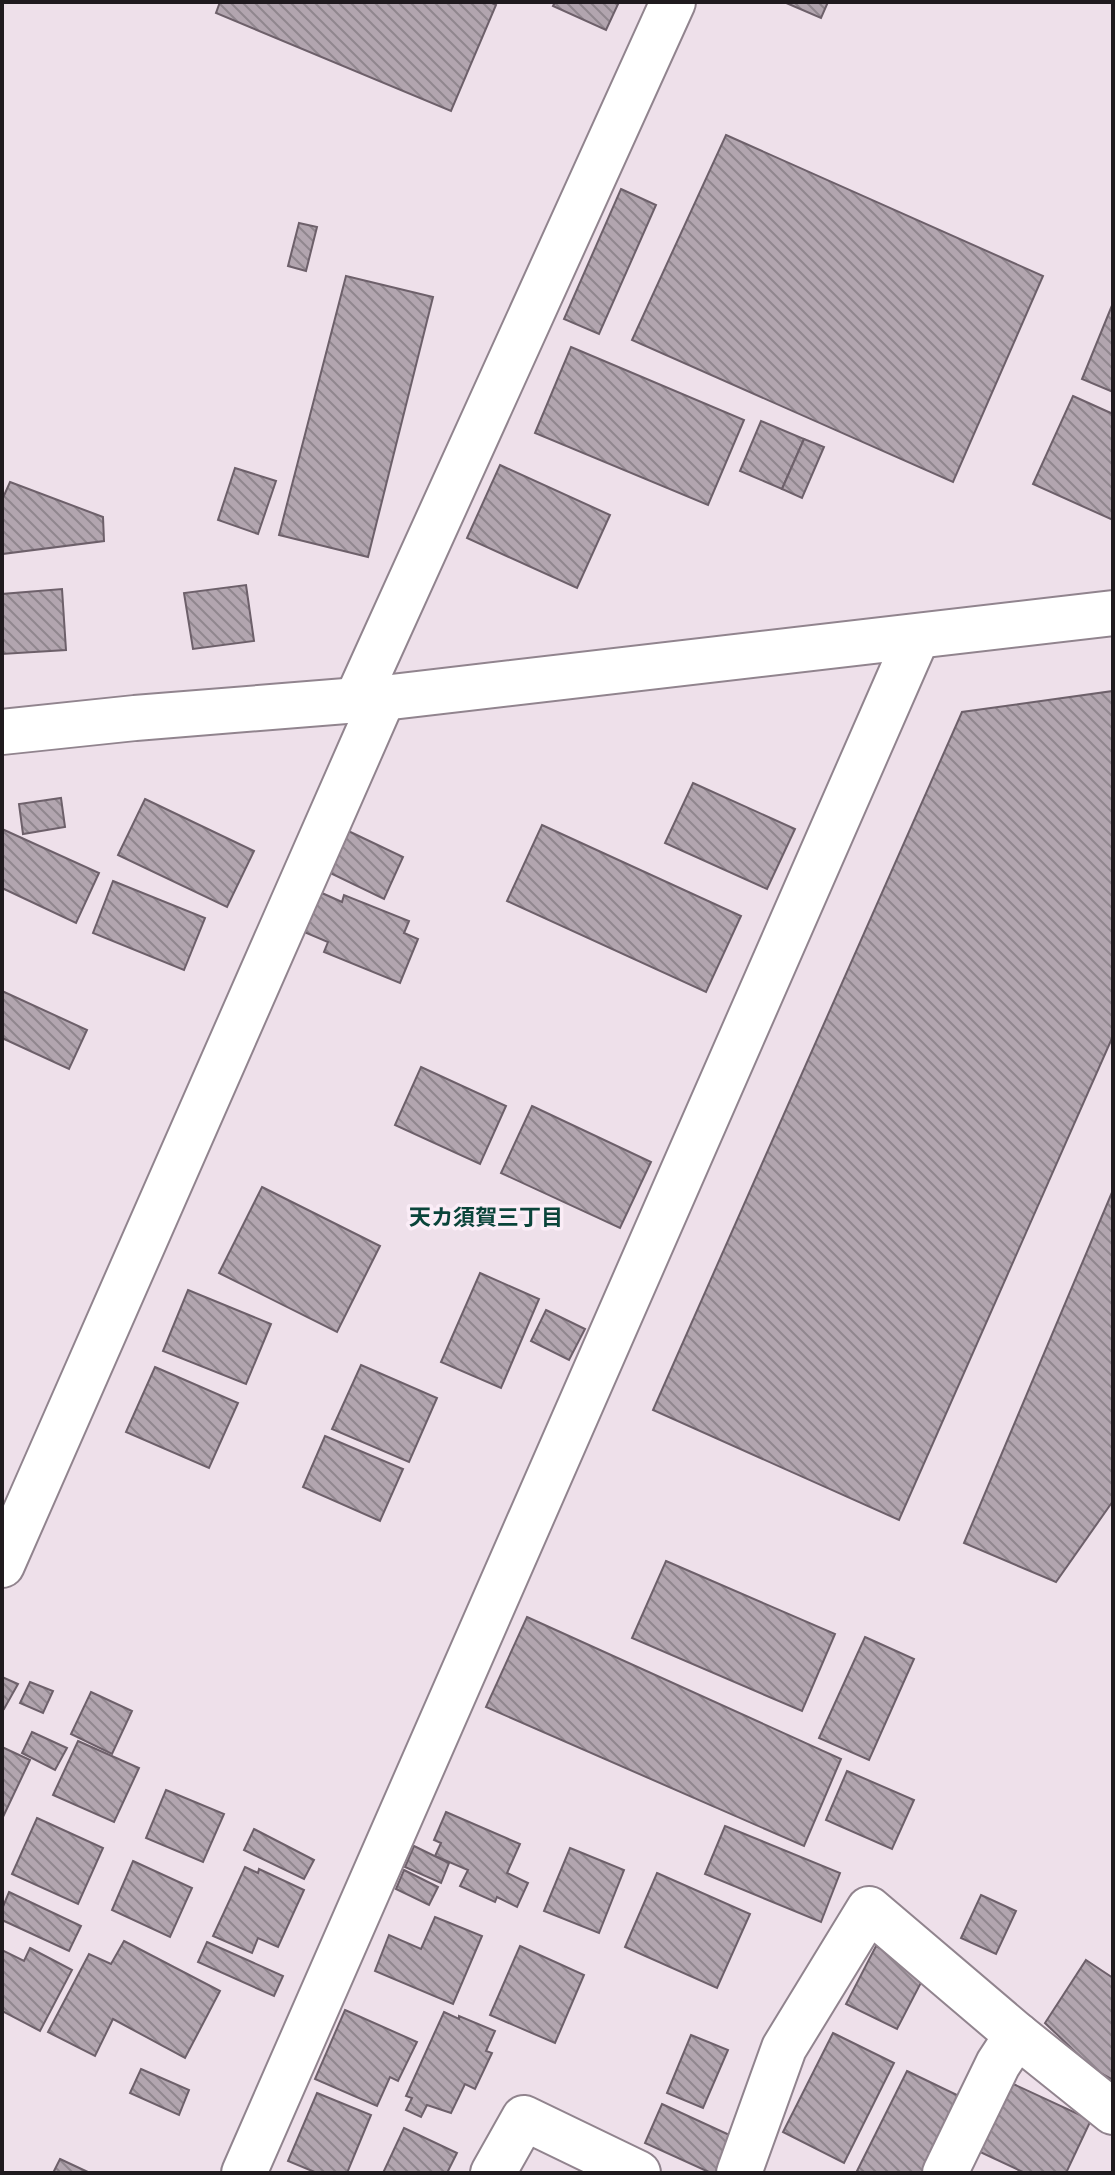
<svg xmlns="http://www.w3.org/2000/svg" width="1115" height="2175" font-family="Figtree,'Noto Sans JP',sans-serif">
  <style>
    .building { fill: url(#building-back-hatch); stroke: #6d606a; stroke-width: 2 }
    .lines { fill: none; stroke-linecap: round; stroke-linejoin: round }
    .street-casing { stroke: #91848e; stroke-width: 48 }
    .secondary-casing { stroke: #91848e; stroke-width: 48 }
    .street { stroke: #fff; stroke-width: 44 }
    .secondary { stroke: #fff; stroke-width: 44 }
    .labels { text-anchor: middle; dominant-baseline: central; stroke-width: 7; stroke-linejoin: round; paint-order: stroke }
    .neighbourhood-label { font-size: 22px; font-weight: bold; fill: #0a443a; stroke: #fbedf7 }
  </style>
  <defs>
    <pattern id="building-back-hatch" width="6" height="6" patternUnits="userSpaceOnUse" patternTransform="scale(2)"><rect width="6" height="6" fill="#b2a5af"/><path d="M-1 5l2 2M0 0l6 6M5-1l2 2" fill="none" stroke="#90868e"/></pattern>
  </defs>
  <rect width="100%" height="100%" fill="#eee0ea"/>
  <!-- building -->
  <g class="building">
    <polygon points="220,2 490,2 496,5 451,111 216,13"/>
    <polygon points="555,2 619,2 606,30 553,6"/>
    <polygon points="784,2 828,2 821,18"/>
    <polygon points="726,135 1043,276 953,482 632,340"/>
    <polygon points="621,189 656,205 599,334 564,319"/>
    <polygon points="299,223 317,227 306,271 288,266"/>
    <polygon points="346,276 433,297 368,557 279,535"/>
    <polygon points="1113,303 1113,392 1082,379"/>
    <polygon points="571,347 744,420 708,505 535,433"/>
    <polygon points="1073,396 1113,414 1113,520 1033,484"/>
    <polygon points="761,421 804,439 782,489 740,471"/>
    <polygon points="804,439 824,447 802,498 782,489"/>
    <polygon points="500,465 610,515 577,588 467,538"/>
    <polygon points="235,468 276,481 258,534 218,520"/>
    <polygon points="10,482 103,517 104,541 2,554 2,500"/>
    <polygon points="246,585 254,641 193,649 184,593"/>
    <polygon points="62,589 66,650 2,654 2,594"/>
    <polygon points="1113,691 1113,1036 899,1520 653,1410 962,712"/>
    <polygon points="693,783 795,829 767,889 665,843"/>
    <polygon points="61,798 65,827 23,834 19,804"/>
    <polygon points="145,799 254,851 227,907 118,855"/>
    <polygon points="542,825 741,916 706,992 507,901"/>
    <polygon points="342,828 403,857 384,899 322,869"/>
    <polygon points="2,829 99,873 76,923 2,888"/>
    <polygon points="113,881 205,918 184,970 93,933"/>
    <polygon points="313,889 342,902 344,895 409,921 404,933 418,939 400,983 324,952 328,942 297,929"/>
    <polygon points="2,991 87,1030 69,1069 2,1038"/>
    <polygon points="421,1067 506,1106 480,1164 395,1125"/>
    <polygon points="532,1106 651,1162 620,1228 501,1173"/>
    <polygon points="262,1187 380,1246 337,1332 219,1273"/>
    <polygon points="1113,1190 1113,1501 1056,1582 964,1543"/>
    <polygon points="480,1273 539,1299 501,1388 441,1362"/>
    <polygon points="188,1290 271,1324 246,1384 163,1351"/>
    <polygon points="546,1310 585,1329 569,1360 531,1341"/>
    <polygon points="361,1365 437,1398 409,1462 332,1429"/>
    <polygon points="155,1367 238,1403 209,1468 126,1432"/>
    <polygon points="325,1436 403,1469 380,1521 303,1487"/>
    <polygon points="666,1561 835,1634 802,1711 632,1638"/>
    <polygon points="527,1617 841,1759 804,1846 486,1707"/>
    <polygon points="865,1637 914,1659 869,1760 819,1738"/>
    <polygon points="2,1677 18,1684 4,1709 2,1708"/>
    <polygon points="30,1682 53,1691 43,1713 20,1703"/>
    <polygon points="91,1692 132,1711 112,1754 71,1734"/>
    <polygon points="32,1732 67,1748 55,1770 22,1753"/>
    <polygon points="78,1741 139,1768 114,1822 53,1795"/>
    <polygon points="2,1747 30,1760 2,1819"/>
    <polygon points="847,1771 914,1800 892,1849 826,1820"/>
    <polygon points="166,1790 224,1814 203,1862 146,1838"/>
    <polygon points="446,1812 520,1844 507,1873 528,1883 517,1907 497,1897 495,1902 460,1886 468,1870 435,1856 441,1843 434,1840"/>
    <polygon points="37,1818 103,1848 78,1904 12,1874"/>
    <polygon points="725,1826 840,1873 821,1922 705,1874"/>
    <polygon points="254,1829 314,1860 304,1879 244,1850"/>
    <polygon points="414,1846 449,1863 441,1883 405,1867"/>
    <polygon points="570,1848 624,1870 599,1933 544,1911"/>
    <polygon points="133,1861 192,1888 170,1937 112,1910"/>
    <polygon points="245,1867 258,1873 259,1869 304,1890 278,1947 258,1938 252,1953 213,1936"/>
    <polygon points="404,1870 438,1887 429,1905 396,1889"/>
    <polygon points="657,1873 750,1914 717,1988 625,1947"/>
    <polygon points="9,1892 81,1926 69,1951 2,1920 2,1909"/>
    <polygon points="981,1895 1016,1911 996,1954 961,1938"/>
    <polygon points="435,1917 482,1936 453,2004 375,1971 389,1935 421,1949"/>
    <polygon points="124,1941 220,1991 185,2058 113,2019 95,2056 48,2032 89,1954 111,1964"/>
    <polygon points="207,1942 283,1976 274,1996 198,1962"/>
    <polygon points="520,1946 584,1975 555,2043 490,2015"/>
    <polygon points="876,1946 927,1971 897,2029 846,2004"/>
    <polygon points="30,1948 72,1970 40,2031 2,2011 2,1950 24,1961"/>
    <polygon points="1086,1960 1113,1978 1113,2080 1093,2069 1045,2023"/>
    <polygon points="345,2010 417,2042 398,2081 390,2077 377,2106 315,2079"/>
    <polygon points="444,2012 459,2019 459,2016 495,2031 486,2051 492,2053 475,2089 465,2084 451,2113 427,2105 421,2117 406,2110 412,2098 406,2096"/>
    <polygon points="833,2033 894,2063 844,2163 783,2132"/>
    <polygon points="691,2035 728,2050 703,2108 667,2093"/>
    <polygon points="141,2069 189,2090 179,2115 130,2093"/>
    <polygon points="907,2071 959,2096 922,2173 862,2173 857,2171"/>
    <polygon points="1009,2082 1091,2120 1066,2173 1025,2173 978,2151"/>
    <polygon points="317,2093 371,2115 347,2173 317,2173 288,2161"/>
    <polygon points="662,2104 736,2138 720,2173 711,2173 645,2143"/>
    <polygon points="404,2128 457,2153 447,2173 383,2173"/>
    <polygon points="60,2159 90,2173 53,2173"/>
  </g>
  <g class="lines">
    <defs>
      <g id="street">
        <polyline points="357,699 673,2"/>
        <polyline points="2,1565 383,698"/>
        <polyline points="1017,2035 1113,2112"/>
        <polyline points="244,2173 917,637"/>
        <polyline points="493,2173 524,2118 638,2173"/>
        <polyline points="739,2173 784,2048 869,1909 1017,2035 998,2064 945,2173"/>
      </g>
      <polyline id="secondary" points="2,732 135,718 383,698 1113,613"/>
    </defs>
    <!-- street casing -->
    <use href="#street" class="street-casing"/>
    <!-- secondary casing -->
    <use href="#secondary" class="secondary-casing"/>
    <!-- street -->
    <use href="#street" class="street"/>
    <!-- secondary -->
    <use href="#secondary" class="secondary"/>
  </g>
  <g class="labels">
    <!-- neighbourhood labels -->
    <g class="neighbourhood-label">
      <text x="486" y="1217">天カ須賀三丁目</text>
    </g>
  </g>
  <!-- border -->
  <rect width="1115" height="2175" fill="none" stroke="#1f1a1e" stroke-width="8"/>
</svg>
